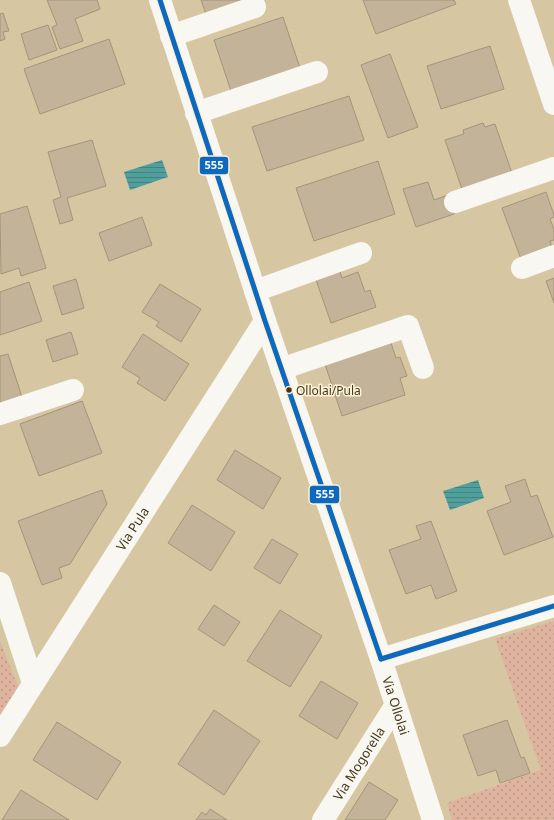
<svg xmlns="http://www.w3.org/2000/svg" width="554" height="820" font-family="'Noto Sans',sans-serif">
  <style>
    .grass { fill: url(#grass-dots) }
    .water { fill: url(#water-rules) }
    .building { fill: #c3b398; stroke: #a49479 }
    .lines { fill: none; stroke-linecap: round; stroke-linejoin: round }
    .minor { stroke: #f9f7f1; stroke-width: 22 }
    .bus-1-casing { stroke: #fdf2d8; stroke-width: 8 }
    .bus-1 { stroke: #0c69bf; stroke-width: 5 }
    .bus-dot { fill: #42371b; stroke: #fdf2d8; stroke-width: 1.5 }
    .labels { text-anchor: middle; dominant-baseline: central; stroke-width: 3; stroke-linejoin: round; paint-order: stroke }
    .bus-label { font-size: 12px; fill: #42371b; stroke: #fdf2d8; text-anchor: start }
    .street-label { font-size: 13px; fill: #42371b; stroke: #fdf2d8 }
    .line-badge { stroke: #fdf2d8; stroke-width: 1.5 }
    .badge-label { font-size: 11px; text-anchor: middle; font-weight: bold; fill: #fff }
  </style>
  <defs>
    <pattern id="grass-dots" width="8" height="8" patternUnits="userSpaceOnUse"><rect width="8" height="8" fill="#deb49f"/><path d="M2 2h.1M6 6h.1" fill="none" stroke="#b69381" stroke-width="1.8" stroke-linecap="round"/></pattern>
    <pattern id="water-rules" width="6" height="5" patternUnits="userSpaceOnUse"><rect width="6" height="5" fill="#4f9f9d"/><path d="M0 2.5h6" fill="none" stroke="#43827f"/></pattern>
  </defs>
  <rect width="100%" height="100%" fill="#d6c7a2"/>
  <!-- grass -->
  <g class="grass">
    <polygon points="554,621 554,820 452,820 447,803 541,770 495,639"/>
    <polygon points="0,641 18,687 0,715"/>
  </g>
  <!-- water -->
  <g class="water">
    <polygon points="162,160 168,177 130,190 124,172"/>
    <polygon points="478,480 484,498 450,510 443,491"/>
  </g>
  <!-- building -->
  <g class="building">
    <polygon points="47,0 97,0 100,9 75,19 83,41 60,49 52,27 57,25"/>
    <polygon points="201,0 246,0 206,14"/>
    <polygon points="363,0 454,0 456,4 376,34"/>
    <polygon points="3,13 9,31 3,32 5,39 0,41 0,14"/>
    <polygon points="283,17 301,71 232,94 214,40"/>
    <polygon points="48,25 57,50 29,60 21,34"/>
    <polygon points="109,39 125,84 40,114 24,69"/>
    <polygon points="490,46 504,89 441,109 427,66"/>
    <polygon points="390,54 418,127 388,138 361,65"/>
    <polygon points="349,96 364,140 267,171 252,127"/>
    <polygon points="483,123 485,127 495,124 512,173 462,189 445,140 464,134 463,130"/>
    <polygon points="92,140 106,186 67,198 73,220 60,224 53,200 61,197 48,152"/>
    <polygon points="378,161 395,214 314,241 296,188"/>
    <polygon points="428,182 434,200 448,195 454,214 416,227 403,189"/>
    <polygon points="546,192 554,215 554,217 550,219 554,229 554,240 550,241 552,248 521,259 502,208"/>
    <polygon points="27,206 46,268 21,276 19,268 1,274 0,214"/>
    <polygon points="142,217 152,245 109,261 99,233"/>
    <polygon points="339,269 342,278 358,272 365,292 370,290 376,307 331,323 315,277"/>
    <polygon points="554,278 554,303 546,281"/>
    <polygon points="76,279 84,308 62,315 53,286"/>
    <polygon points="29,282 42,321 0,335 0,292"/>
    <polygon points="160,284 201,309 181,342 156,326 159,322 142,312"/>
    <polygon points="71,332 78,354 53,362 46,340"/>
    <polygon points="143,334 189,364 165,401 137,383 140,378 122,367"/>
    <polygon points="391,343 396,358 400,357 407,376 400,378 405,395 342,416 325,364"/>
    <polygon points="8,354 22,397 0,403 0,356"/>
    <polygon points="82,401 102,453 39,476 20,424"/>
    <polygon points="235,450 281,478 263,509 217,480"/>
    <polygon points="525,479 531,497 537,495 553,537 504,555 487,511 511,502 505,486"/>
    <polygon points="102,490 107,504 70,564 59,568 62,578 42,585 18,521"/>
    <polygon points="192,505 235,532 211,571 168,543"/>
    <polygon points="431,521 457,591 436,599 431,585 406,594 389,550 421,539 416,526"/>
    <polygon points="272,539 298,554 280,584 254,568"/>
    <polygon points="214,605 240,622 224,646 198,629"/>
    <polygon points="280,610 322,636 290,687 247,661"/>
    <polygon points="321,681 358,703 337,739 299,716"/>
    <polygon points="214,710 260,741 224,795 178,764"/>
    <polygon points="507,720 521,758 524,757 530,773 500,783 496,770 478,776 463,735"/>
    <polygon points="57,722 121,762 97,800 33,760"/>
    <polygon points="369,782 398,800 385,820 345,820"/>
    <polygon points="21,790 69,820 2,820"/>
    <polygon points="210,809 227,820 196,820 202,812 206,815"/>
  </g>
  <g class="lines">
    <!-- minor -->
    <g class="minor">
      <path id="s1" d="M160 0 265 321 381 659 433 820"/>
      <polyline points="519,0 554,104"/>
      <polyline points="171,36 255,7"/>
      <polyline points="196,113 317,72"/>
      <polyline points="455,202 554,168"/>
      <polyline points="522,268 554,256"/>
      <polyline points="255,291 361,253"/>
      <polyline points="281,369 408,326 423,368"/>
      <polyline points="0,414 73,390"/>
      <polyline points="0,583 33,683"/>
      <polyline points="381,659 554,606"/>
      <path id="s2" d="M0 736 265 321"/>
      <path id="s3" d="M323 820 395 706"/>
    </g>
    <defs>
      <g id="bus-1">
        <polyline points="160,0 265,321 381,659"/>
        <polyline points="381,659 554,606"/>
      </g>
    </defs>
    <!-- bus-1 casing -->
    <use href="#bus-1" class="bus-1-casing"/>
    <!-- bus-1 -->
    <use href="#bus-1" class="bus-1"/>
  </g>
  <!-- markers -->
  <circle class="bus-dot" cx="289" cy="390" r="3.5"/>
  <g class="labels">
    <!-- bus labels -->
    <g class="bus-label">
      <text x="296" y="390">Ollolai/Pula</text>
    </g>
    <!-- street labels -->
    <g class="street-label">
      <text stroke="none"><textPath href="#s2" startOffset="246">Via Pula</textPath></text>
      <text stroke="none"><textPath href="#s1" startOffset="744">Via Ollolai</textPath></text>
      <text stroke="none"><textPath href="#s3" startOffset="67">Via Mogorella</textPath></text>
    </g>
  </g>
  <g class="line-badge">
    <rect x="199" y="156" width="30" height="19" rx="4" fill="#0c69bf"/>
    <rect x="309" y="485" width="31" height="19" rx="4" fill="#0c69bf"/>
  </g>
  <g class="badge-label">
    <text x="214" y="169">555</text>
    <text x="325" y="498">555</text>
  </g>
</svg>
